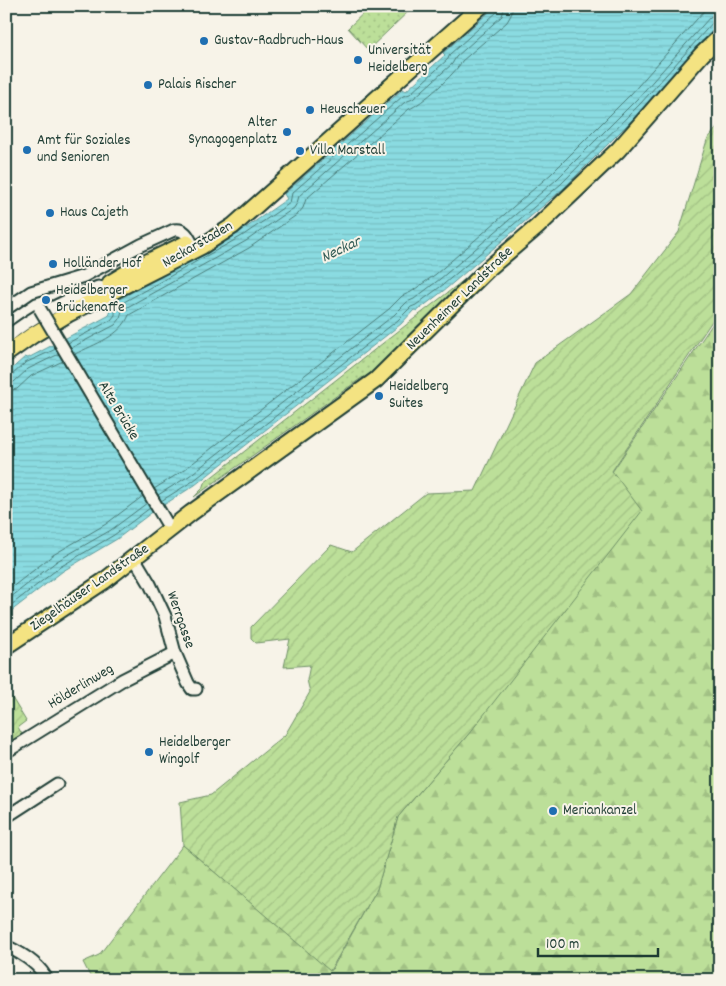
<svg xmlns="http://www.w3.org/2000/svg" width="726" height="986" font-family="Dekko,sans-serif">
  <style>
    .grass { fill: url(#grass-dots); stroke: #6e8e66 }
    .forest { fill: url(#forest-firs); stroke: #6e8e66 }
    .garden { fill: url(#garden-furrows); stroke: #6e8e66 }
    .water { fill: url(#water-rules); stroke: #5f9c9c }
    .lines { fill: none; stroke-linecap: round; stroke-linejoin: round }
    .shore { stroke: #4a7c79; stroke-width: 1 }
    .minor-casing { stroke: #1f3d34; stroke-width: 15 }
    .major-casing { stroke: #1f3d34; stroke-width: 19 }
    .minor { stroke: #f7f3e8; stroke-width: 11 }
    .major { stroke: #f4e382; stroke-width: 15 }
    .minor-bridge-casing { stroke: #1f3d34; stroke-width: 15; stroke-linecap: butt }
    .minor-bridge { stroke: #f7f3e8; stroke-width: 11 }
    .poi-dot { fill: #1f6fb2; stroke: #f7f3e8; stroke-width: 2 }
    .labels { text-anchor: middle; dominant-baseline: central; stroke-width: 4; stroke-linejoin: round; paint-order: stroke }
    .poi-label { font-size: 15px; fill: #1f3d34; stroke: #f7f3e8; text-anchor: start }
    .street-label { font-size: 15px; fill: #1f3d34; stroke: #f7f3e8 }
    .water-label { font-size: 16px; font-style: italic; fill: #345d57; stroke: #f7f3e8 }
  </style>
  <defs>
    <pattern id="grass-dots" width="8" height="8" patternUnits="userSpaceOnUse" patternTransform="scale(1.25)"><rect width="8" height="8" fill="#bcdf99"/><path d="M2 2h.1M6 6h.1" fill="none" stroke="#a1c084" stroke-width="1.8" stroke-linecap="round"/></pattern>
    <pattern id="forest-firs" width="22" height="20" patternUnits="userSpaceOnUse" patternTransform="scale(1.25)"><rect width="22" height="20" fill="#bcdf99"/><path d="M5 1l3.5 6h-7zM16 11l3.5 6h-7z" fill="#a1c084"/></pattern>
    <pattern id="garden-furrows" width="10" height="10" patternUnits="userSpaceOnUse" patternTransform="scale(1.25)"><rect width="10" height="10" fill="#bcdf99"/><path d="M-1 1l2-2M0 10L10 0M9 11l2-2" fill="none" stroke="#a1c084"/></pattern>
    <pattern id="water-rules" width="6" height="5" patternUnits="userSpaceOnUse" patternTransform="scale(1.25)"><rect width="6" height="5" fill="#8adbe1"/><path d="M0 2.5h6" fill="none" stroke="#77bdc2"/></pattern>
  </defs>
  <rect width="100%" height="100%" fill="#f7f3e8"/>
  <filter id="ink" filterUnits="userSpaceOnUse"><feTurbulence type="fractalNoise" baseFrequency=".02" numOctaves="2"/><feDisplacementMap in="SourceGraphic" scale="10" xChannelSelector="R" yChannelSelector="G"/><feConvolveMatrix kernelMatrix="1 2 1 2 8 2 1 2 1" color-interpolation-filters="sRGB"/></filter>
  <g filter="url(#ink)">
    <!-- grass -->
    <g class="grass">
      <polygon points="371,6 414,6 368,50 348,28"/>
      <polygon points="465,279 396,350 365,379 363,377 194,497 202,489 204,483"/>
    </g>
    <!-- forest -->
    <polygon class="forest" points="720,313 720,980 92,980 83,962 99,955 183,845 331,971 377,889 398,817 472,730 612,472"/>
    <!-- garden -->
    <g class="garden">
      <polygon points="720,124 720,309 612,471 642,511 472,730 398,817 377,889 330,971 183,845 180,802 211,795 285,735 310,692 307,680 310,665 284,667 290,639 256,643 251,638 251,627 331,545 352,552 426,493 475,491 535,363 631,294 679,232 707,140"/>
      <polygon points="6,688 26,721 18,727 23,736 6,746"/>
    </g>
    <!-- water -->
    <polygon class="water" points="496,6 720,6 720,22 645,107 564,188 447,288 417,311 414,310 401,324 195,485 151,513 117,539 63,571 6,615 6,374 25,357 28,358 108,316 110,314 107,306 240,232 287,199 284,194 403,89 406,91 445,55 443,53"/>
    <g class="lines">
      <!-- shore -->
      <g class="shore">
        <polyline points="68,343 111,320 115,315 115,307 242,236 290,203 292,193 403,96 410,94 448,59 450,54 497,12 499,6"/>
        <polyline points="71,348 115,325 120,319 122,310 246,241 294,208 297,203 299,196 405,102 413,99 452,64 456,57 502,16 505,6"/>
        <path d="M75 354C95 344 121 336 129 315L249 248 298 214 303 208 306 199 409 109C421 105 456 73 462 61L507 22 511 15 513 6"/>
        <polyline points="6,377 11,376 25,363 56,349"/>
        <polyline points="6,384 14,382 28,369 59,354"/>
        <polyline points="6,391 17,389 31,376 63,361"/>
        <polyline points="154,489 184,470 389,309 402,296 411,292 436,274 551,174 631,94 704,11 713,6"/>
        <polyline points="158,495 189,476 394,315 407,302 414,299 440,279 556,180 637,99 710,17 720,13"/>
        <polyline points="161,501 193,481 398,320 411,307 416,305 444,284 561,184 641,103 714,21 720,19"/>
        <polyline points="6,592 53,555 106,524 143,496"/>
        <polyline points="6,601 57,561 111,530 147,503"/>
        <polyline points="6,609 60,567 114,535 150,508"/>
      </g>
      <defs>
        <g id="minor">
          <path d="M6 309 31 292 84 276 141 245 174 230C186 228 189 238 194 248"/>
          <path d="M6 338C33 315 65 301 98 287L103 288"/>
          <polyline points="135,559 150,584 165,616 175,653 188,683 192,689 196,689"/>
          <polyline points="6,752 122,680 175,653"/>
          <polyline points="6,817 57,784"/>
          <path d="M6 946C21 953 40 964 47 980"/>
        </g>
        <g id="major">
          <polyline points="110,283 137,267 187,243"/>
          <polyline points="6,354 33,335 68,314 202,246 233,226 481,6"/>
          <polyline points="6,646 104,581 191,513 376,380 489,268 537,227 618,150 702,54 720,37"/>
        </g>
      </defs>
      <!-- minor casing -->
      <use href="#minor" class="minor-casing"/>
      <!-- major casing -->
      <use href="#major" class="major-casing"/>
      <!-- minor -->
      <use href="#minor" class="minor"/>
      <!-- major -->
      <use href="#major" class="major"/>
      <defs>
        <polyline id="minor-bridge" points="40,309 166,522"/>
      </defs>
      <!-- minor-bridge casing -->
      <use href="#minor-bridge" class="minor-bridge-casing"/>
      <!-- minor-bridge -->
      <use href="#minor-bridge" class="minor-bridge"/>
    </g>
  </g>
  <!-- markers -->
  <g class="poi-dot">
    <circle cx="204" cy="41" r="5"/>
    <circle cx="358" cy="60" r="5"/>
    <circle cx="148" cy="85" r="5"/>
    <circle cx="310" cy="110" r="5"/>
    <circle cx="287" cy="132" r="5"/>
    <circle cx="27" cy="150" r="5"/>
    <circle cx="300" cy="151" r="5"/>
    <circle cx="50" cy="213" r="5"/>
    <circle cx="53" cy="264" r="5"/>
    <circle cx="46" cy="300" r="5"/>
    <circle cx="379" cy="396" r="5"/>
    <circle cx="149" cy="752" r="5"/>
    <circle cx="553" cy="811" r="5"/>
  </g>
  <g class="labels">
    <!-- poi labels -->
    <g class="poi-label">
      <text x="214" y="41">Gustav-Radbruch-Haus</text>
      <text x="368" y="51">Universität<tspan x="368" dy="17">Heidelberg</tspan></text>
      <text x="158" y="85">Palais Rischer</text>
      <text x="320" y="110">Heuscheuer</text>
      <text x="277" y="123" text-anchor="end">Alter<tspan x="277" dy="17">Synagogenplatz</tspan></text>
      <text x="37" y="141">Amt für Soziales<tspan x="37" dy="17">und Senioren</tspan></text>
      <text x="310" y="151">Villa Marstall</text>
      <text x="60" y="213">Haus Cajeth</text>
      <text x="63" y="264">Holländer Hof</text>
      <text x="56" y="291">Heidelberger<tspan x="56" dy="17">Brückenaffe</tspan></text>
      <text x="389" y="387">Heidelberg<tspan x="389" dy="17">Suites</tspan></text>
      <text x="159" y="743">Heidelberger<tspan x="159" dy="17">Wingolf</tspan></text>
      <text x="563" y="811">Meriankanzel</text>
    </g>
    <!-- street labels -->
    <g class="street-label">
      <text transform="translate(198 245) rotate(-30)">Neckarstaden</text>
      <text transform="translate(460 299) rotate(-44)">Neuenheimer Landstraße</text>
      <text transform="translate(118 411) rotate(59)">Alte Brücke</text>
      <text transform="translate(90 588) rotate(-35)">Ziegelhäuser Landstraße</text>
      <text transform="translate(180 620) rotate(71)">Werrgasse</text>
      <text transform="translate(81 687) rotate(-31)">Hölderlinweg</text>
    </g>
    <!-- water labels -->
    <g class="water-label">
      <text transform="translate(341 250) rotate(-25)">Neckar</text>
    </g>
  </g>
  <!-- margin -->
  <rect width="726" height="986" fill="none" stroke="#f7f3e8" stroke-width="25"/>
  <rect x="12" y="12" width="701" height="961" fill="none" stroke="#1f3d34" stroke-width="2" filter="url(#ink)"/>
  <!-- scale -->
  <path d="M538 948v8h120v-8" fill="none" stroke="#1f3d34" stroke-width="2.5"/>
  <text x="546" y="948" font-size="15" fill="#1f3d34" stroke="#f7f3e8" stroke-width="4" paint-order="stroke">100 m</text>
</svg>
